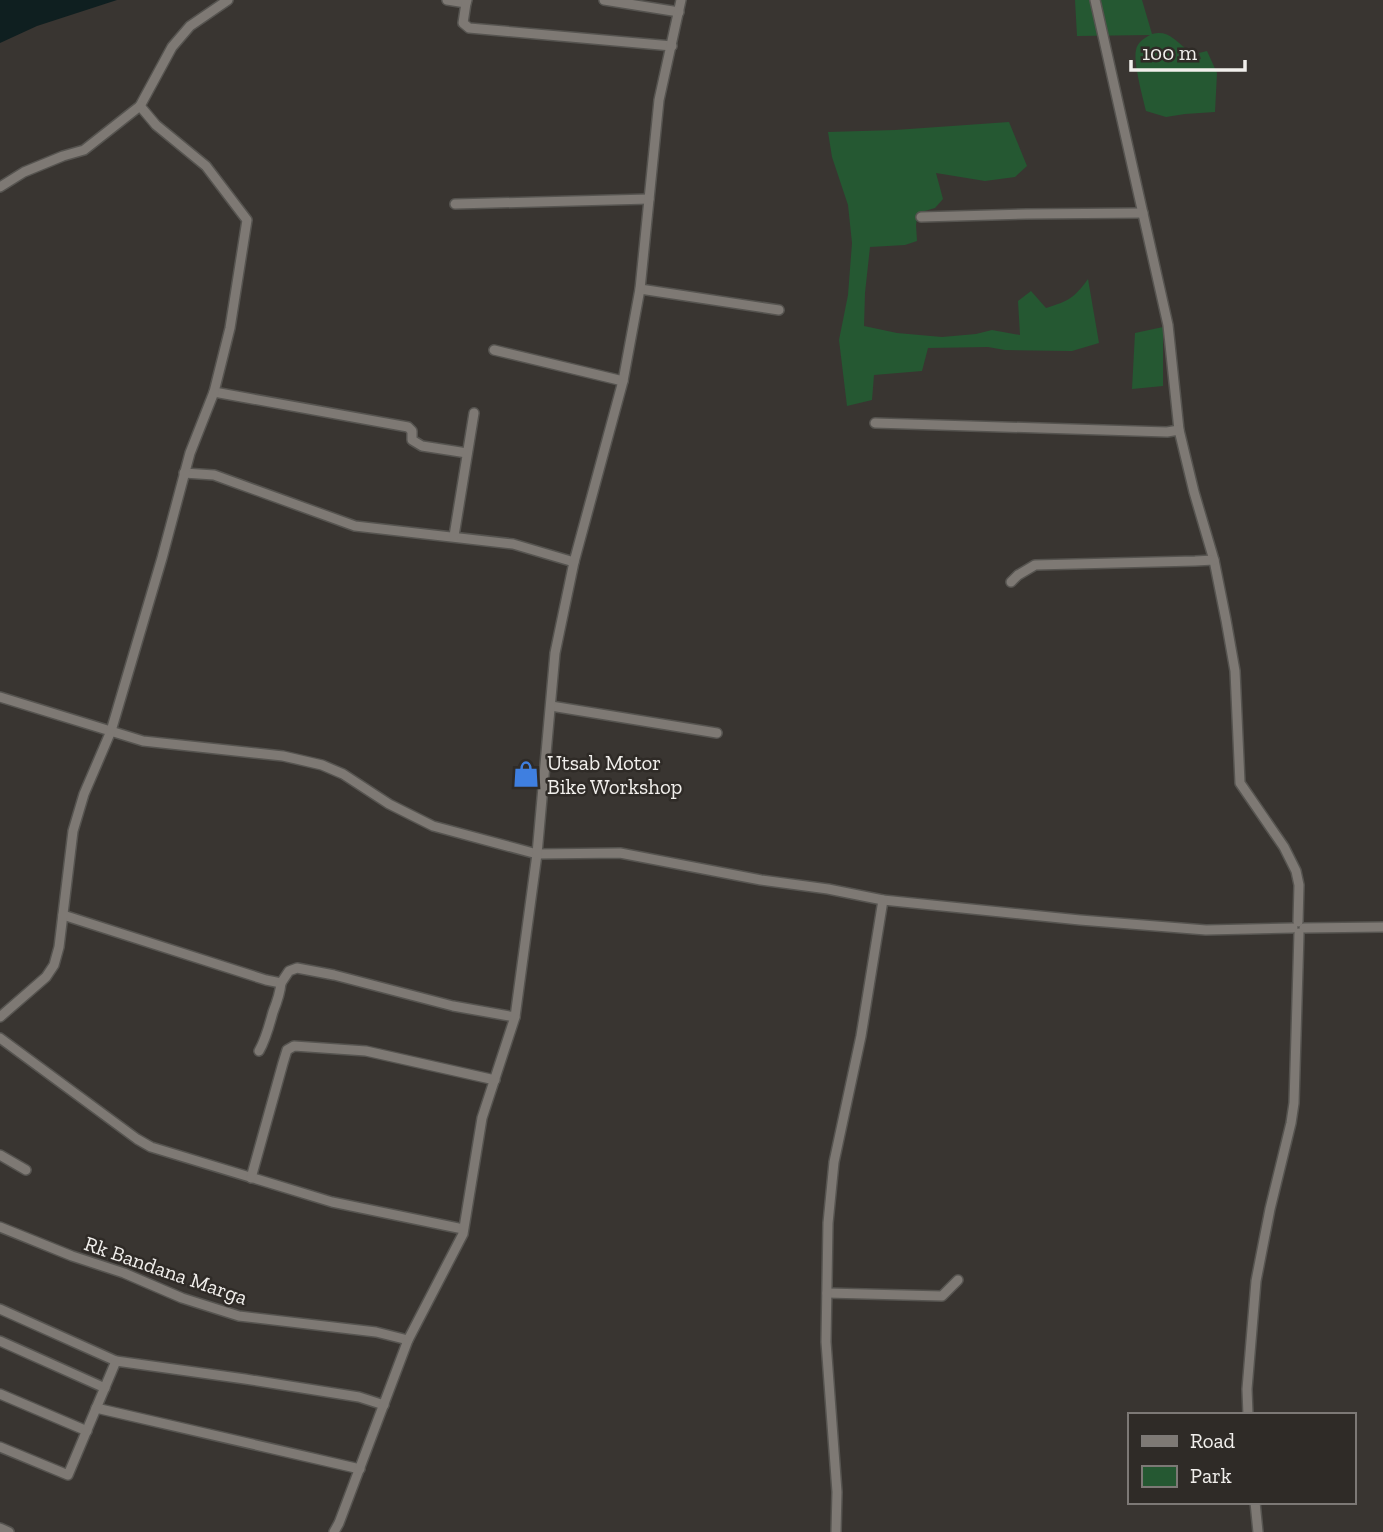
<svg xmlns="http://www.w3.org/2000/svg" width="1383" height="1532" font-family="'Zilla Slab',serif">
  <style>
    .green { fill: #255832 }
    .water { fill: #0f1f20 }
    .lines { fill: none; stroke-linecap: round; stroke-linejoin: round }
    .minor-casing { stroke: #565450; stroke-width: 12 }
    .minor { stroke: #7e7974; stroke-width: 9 }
    .labels { text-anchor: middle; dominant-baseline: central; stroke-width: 5; stroke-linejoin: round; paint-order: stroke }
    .poi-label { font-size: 21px; fill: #f1efec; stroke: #2f2b27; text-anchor: start }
    .street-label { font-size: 21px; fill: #f1efec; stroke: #2f2b27 }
  </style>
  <rect width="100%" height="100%" fill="#393531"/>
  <!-- green -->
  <g class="green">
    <path d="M1075 0H1142L1152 34C1167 30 1174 39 1185 48L1186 61 1201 59 1199 53 1207 51 1217 73 1215 112 1185 114 1166 117 1146 111C1143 98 1133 62 1136 50 1137 43 1144 38 1150 35L1077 36Z"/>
    <path d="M1009 122 1027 166 1015 177 985 181 936 173 943 199 935 208 918 213 916 225 917 241 905 245 870 247 865 293 864 326 897 333 942 337 976 334 992 330 1020 335 1018 301 1031 291 1046 308C1069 301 1074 298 1088 279L1099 343 1072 351 1005 350 988 347 928 348 922 371 874 375 872 400 847 406 839 340 848 295 852 243 848 205 832 157 828 132 895 130Z"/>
    <polygon points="1163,327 1163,386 1132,389 1135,333"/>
  </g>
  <!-- water -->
  <polygon class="water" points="0,0 117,0 37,26 0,43"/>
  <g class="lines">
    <defs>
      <g id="minor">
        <polyline points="447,0 466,3 467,0"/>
        <polyline points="604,0 679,12"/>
        <polyline points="1095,0 1168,325 1179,430 1194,492 1214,560 1226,620 1235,671 1240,783 1284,847 1296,871 1299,885 1298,922"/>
        <polyline points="466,3 463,23 469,28 672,46"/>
        <polyline points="0,187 24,172 63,156 84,150 140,106 172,47 190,26 228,0"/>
        <polyline points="455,204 649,199"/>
        <polyline points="921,217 1027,214 1143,213"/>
        <polyline points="640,289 779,310"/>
        <polyline points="494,350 623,381"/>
        <polyline points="214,392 408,427 412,431 412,440 422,446 467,453"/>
        <polyline points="875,423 1167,432 1179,430"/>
        <polyline points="184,473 214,475 355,526 513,544 574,562"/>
        <polyline points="454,536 474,413"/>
        <polyline points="1011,582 1018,575 1035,565 1195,561 1214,560"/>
        <polyline points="0,697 143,741 283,756 322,765 343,774 389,804 433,826 537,854 620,853 761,880 828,889 883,900 1080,920 1206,930 1293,928"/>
        <polyline points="551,706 717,733"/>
        <polyline points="63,915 266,980 281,983 289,971 297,968 334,975 453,1006 515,1017"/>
        <polyline points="1304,928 1383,927"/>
        <polyline points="0,1017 46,977 54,965 59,947 73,831 84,794 111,731 162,558 190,453 214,392 230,328 247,220 206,166 156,125 140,106"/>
        <polyline points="0,1038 137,1139 151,1147 332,1202 463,1229"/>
        <path d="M259 1051C266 1039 269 1026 273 1012 277 1002 280 994 281 983"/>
        <polyline points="0,1155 26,1170"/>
        <polyline points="251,1178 283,1063 287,1050 294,1046 366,1051 495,1080"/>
        <polyline points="0,1227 72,1256 124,1273 182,1298 239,1316 376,1332 408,1340"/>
        <polyline points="827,1293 942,1296 958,1280"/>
        <polyline points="0,1309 116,1361"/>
        <polyline points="0,1341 105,1388"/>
        <polyline points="0,1394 87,1431"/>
        <polyline points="96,1408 360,1469"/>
        <polyline points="1248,1415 1247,1389 1256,1281 1270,1209 1291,1123 1294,1103 1299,933"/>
        <polyline points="0,1447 68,1475 116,1361 245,1379 359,1397 384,1405"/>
        <polyline points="1255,1502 1258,1532"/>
        <polyline points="0,1528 9,1532"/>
        <polyline points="334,1532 339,1523 408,1340 463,1234 482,1118 515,1017 537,854 555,653 574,562 623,381 640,289 659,100 681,0"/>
        <polyline points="836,1532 837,1492 826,1342 828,1223 834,1162 861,1036 883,900"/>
      </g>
    </defs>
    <!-- minor casing -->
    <use href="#minor" class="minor-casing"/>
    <!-- minor -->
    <use href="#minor" class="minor"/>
  </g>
  <!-- icons -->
  <defs>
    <symbol id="shop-bare" viewBox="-9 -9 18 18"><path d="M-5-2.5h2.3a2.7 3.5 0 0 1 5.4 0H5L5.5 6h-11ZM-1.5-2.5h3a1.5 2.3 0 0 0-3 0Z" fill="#3f7fe0" stroke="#2f2b27" stroke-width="2.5" paint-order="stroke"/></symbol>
  </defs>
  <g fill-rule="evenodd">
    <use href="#shop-bare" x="507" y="755" width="38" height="38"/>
  </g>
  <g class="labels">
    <!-- poi labels -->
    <g class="poi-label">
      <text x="547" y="762">Utsab Motor<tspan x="547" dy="24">Bike Workshop</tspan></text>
    </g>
    <!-- street labels -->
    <g class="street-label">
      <text transform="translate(166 1270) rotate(19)">Rk Bandana Marga</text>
    </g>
  </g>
  <!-- legend -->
  <rect x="1128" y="1413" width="228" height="91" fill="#2f2b27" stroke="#7d7976" stroke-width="2"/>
  <rect x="1142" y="1436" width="35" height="10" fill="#7e7974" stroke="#7d7976" stroke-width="2"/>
  <text x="1190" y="1448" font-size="21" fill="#f1efec">Road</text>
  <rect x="1142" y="1466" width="35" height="21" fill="#255832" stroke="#7d7976" stroke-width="2"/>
  <text x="1190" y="1483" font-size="21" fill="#f1efec">Park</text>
  <!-- scale -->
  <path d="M1131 60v10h114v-10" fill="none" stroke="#f1efec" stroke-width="3.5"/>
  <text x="1142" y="60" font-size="21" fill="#f1efec" stroke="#2f2b27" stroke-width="5" paint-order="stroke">100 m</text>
</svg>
